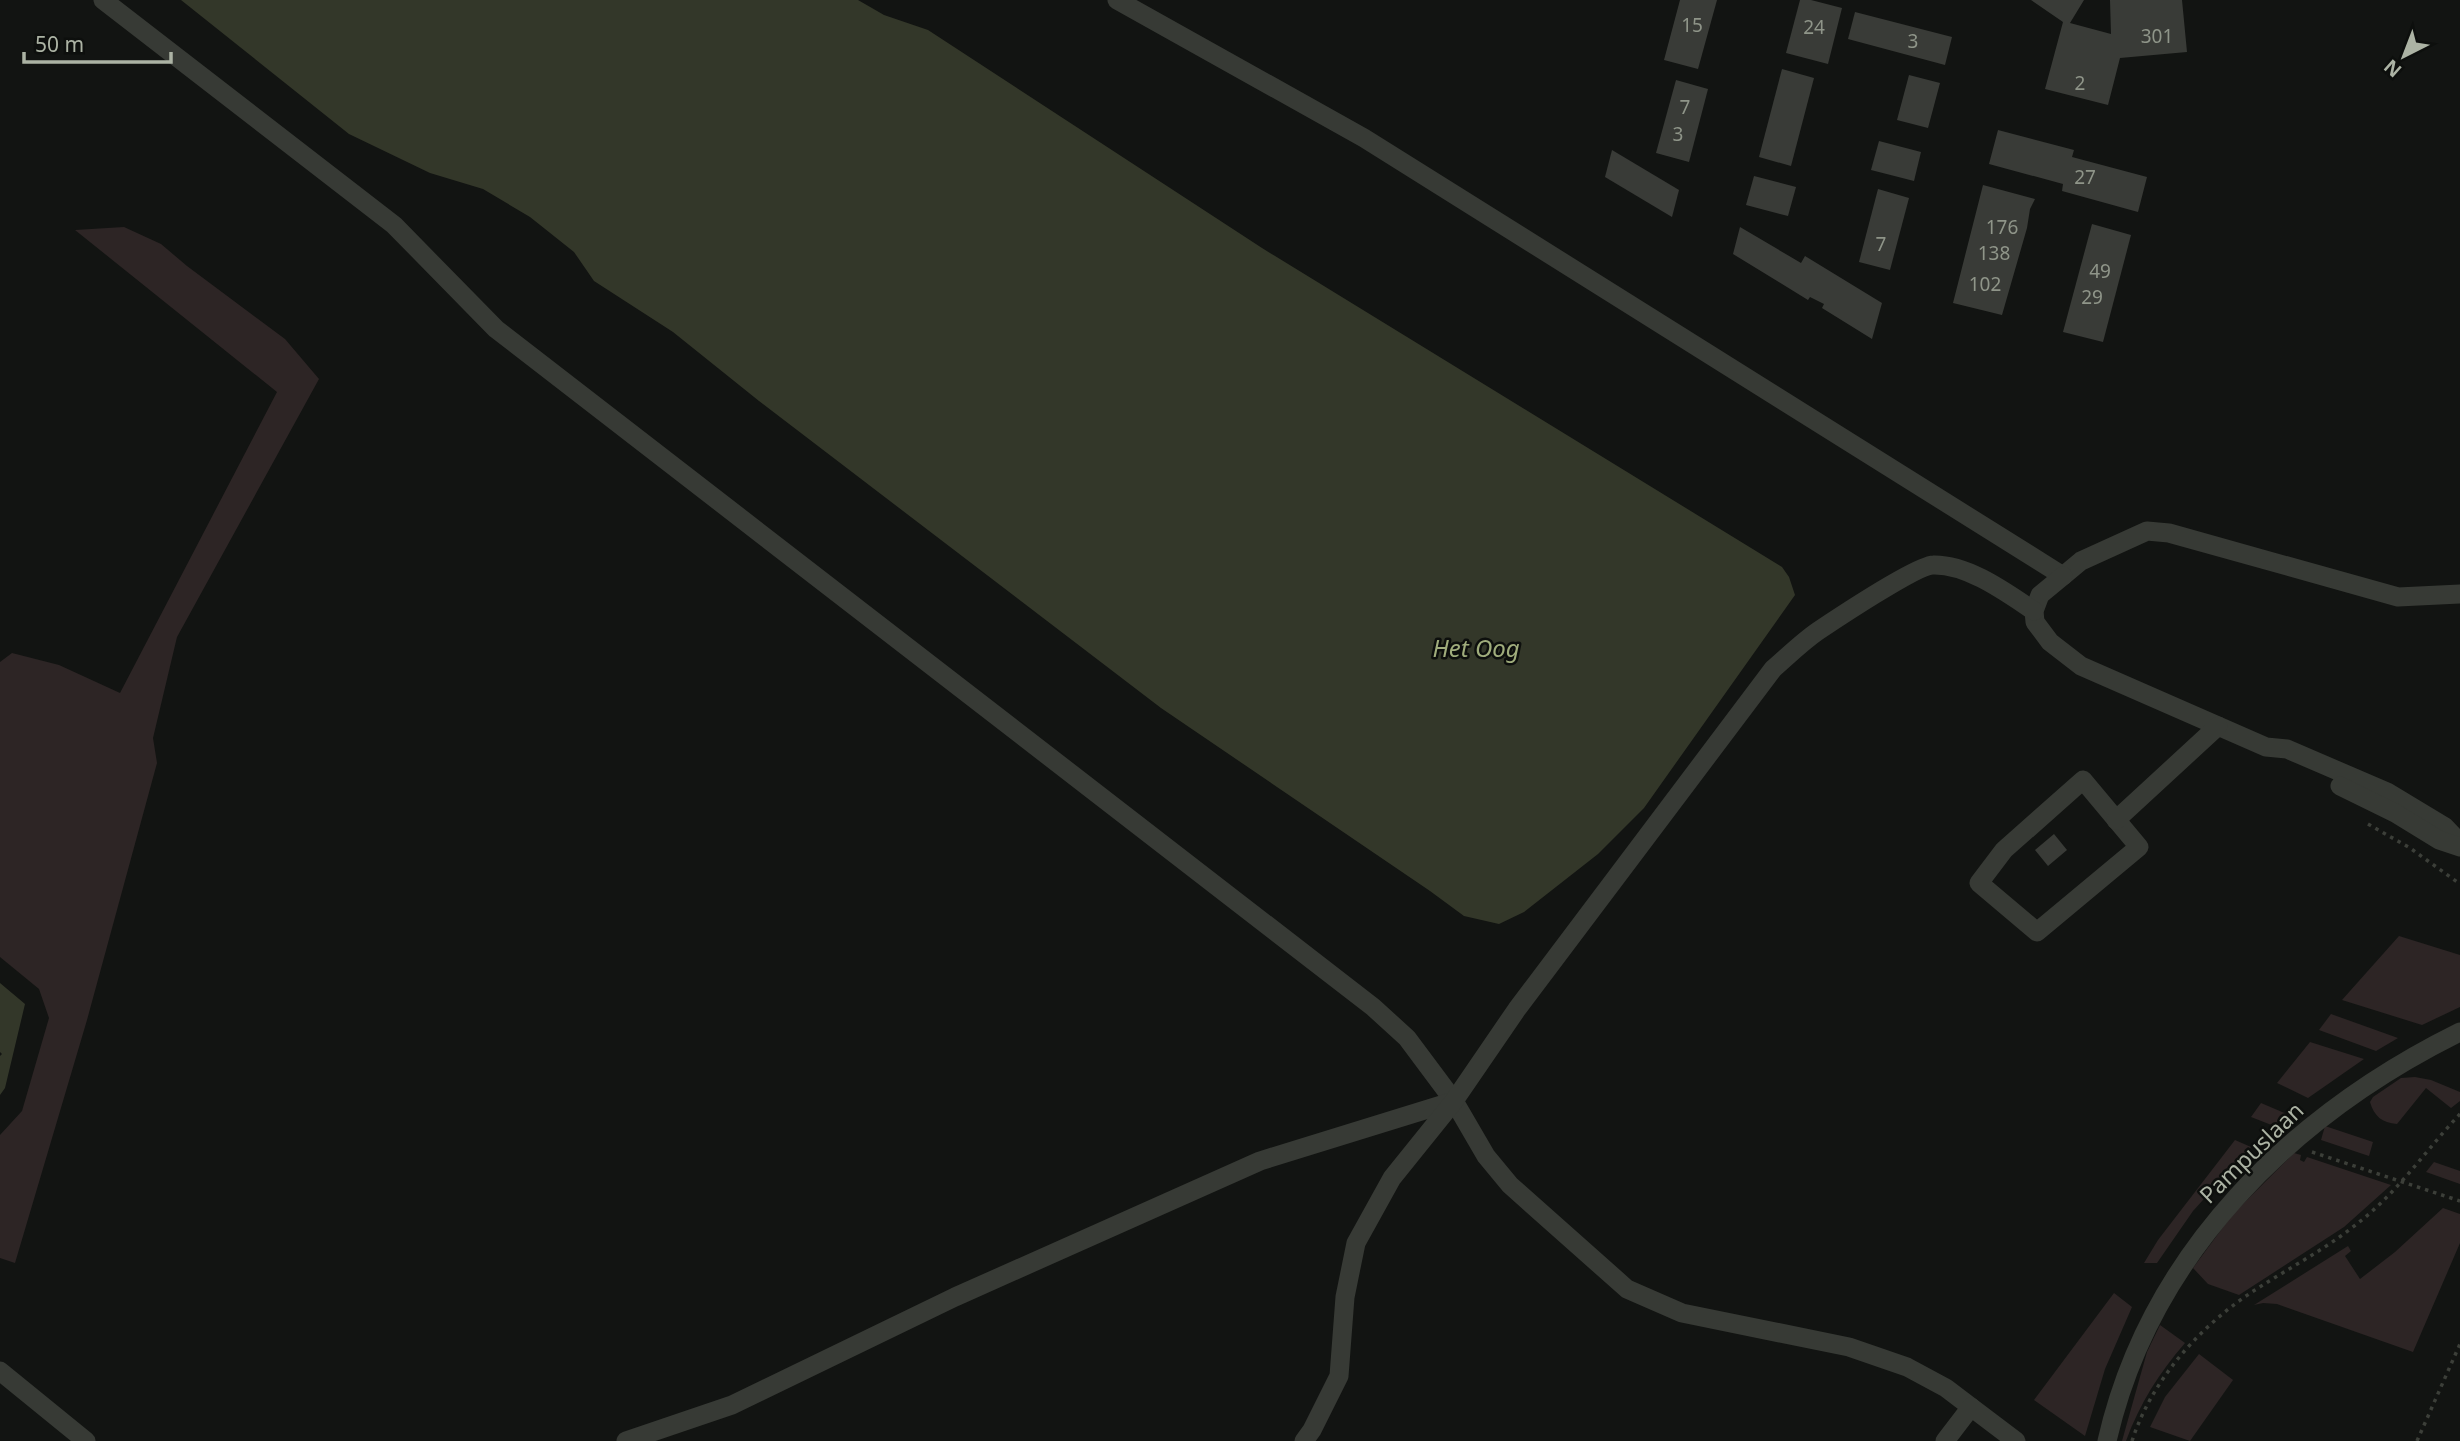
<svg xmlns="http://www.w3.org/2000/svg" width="2460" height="1441" font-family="'Noto Sans',sans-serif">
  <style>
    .green { fill: #2d2525 }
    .water { fill: #333729 }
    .building { fill: #393b37 }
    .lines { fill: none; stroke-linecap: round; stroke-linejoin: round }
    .path { stroke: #3c3f39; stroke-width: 3.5; stroke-dasharray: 3.5 5; stroke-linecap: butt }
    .minor { stroke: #373a35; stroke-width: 19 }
    .labels { text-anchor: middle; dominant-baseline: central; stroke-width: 5; stroke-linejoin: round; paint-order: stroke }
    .number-label { font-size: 19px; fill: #8f9589 }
    .street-label { font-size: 23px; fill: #acb3a4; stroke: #0d0f0d }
    .water-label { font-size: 24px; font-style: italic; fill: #a0ad7c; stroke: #0d0f0d }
  </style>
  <rect width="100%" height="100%" fill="#121412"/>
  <!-- green -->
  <g class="green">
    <polygon points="124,227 161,244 187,266 285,339 319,379 177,637 153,738 157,763 87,1020 15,1263 0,1258 0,1135 22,1111 49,1018 39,989 0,957 0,662 12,653 59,665 120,693 277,392 75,230"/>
    <polygon points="2399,936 2460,955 2460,1007 2422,1025 2342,1000"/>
    <polygon points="2331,1014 2398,1038 2376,1051 2319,1030"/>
    <polygon points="2310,1042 2364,1059 2308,1098 2277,1083"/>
    <path d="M2415 1077 2431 1080 2460 1092V1101L2451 1108 2426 1088 2397 1124C2382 1123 2374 1116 2370 1102L2373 1097 2401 1078Z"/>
    <polygon points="2261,1103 2289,1115 2274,1126 2251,1117"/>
    <polygon points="2325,1126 2373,1142 2369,1156 2321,1140"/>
    <polygon points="2235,1140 2251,1147 2193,1211 2157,1263 2144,1263 2158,1240"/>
    <polygon points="2294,1153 2301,1155 2300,1160 2304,1162 2307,1157 2391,1185 2344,1227 2239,1295 2208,1284 2193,1268 2232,1215"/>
    <polygon points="2434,1162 2460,1171 2460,1184 2426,1172"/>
    <polygon points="2443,1208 2460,1214 2460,1243 2413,1352 2277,1304 2263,1303 2254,1305 2348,1246 2351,1251 2345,1256 2360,1279 2395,1252"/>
    <polygon points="2114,1293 2132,1307 2105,1369 2085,1436 2034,1400"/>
    <path d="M2160 1325 2185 1343C2159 1373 2140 1403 2126 1441H2122L2147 1352Z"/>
    <polygon points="2199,1354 2233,1380 2190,1441 2150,1427 2165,1397"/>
  </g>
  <!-- water -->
  <g class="water">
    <polygon points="181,0 858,0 884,15 928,30 1262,248 1782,567 1789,577 1795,595 1644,808 1598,854 1524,912 1499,924 1464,916 1430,891 1161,708 759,401 673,332 594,281 574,252 530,217 483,189 430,173 349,134"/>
    <polygon points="0,983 25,1004 5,1088 0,1095 0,1056 2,1054 0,1052"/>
  </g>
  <!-- building -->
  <g class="building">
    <polygon points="1680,0 1717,0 1698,69 1664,60"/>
    <polygon points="1800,0 1811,0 1842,8 1828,64 1786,53"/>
    <polygon points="2031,0 2084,0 2070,23 2111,34 2110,0 2182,0 2187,52 2120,58 2108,105 2045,89 2063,22"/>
    <polygon points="1855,12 1952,37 1945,65 1848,39"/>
    <polygon points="1782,69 1814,78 1791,166 1759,157"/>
    <polygon points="1909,75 1940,83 1928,128 1897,120"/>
    <polygon points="1676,80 1708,89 1689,162 1656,153"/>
    <polygon points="1998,130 2074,150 2072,157 2147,177 2138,212 2062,191 2063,184 1989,164"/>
    <polygon points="1879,141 1921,152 1914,181 1871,170"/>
    <polygon points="1612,150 1679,190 1672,217 1605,177"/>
    <polygon points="1754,176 1796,187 1788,216 1746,205"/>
    <polygon points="1983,185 2035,199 2030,209 2027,228 2002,315 1953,303"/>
    <polygon points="1878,189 1909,198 1890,270 1859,262"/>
    <polygon points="2092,224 2131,235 2103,342 2063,332"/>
    <polygon points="1740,227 1801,263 1805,256 1882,303 1872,339 1822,308 1824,304 1810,297 1808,300 1733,254"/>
    <polygon points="2054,834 2067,850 2048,866 2035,850"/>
  </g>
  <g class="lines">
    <!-- path -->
    <g class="path">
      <polyline points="2368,824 2410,848 2460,884"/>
      <polyline points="2312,1152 2460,1201"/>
      <path d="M2132 1441C2152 1379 2201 1325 2255 1290 2289 1268 2326 1249 2358 1223 2398 1192 2426 1150 2460 1114"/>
      <polyline points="2417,1441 2460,1344"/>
    </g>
    <!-- minor -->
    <g class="minor">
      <polyline points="103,0 394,225 496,329 1373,1007 1407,1038 1454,1101 1486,1156 1510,1185 1627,1289 1682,1313 1849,1347 1907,1367 1946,1388 1971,1407"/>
      <polyline points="1117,0 1364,138 2063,576 2081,561 2147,531 2169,533 2398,597 2460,594"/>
      <polyline points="2063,576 2040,595 2034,611 2035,622 2050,642 2081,666 2266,747 2287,749 2387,792 2445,827 2460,843"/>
      <polygon points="2083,780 2139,847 2037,932 1979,883 2004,850"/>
      <polyline points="2340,786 2395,813 2439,840 2460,847"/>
      <polyline points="2116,820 2218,726"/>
      <polyline points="0,1371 86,1441"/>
      <polyline points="626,1441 732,1405 955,1297 1260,1161 1454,1101"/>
      <path d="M1304 1441 1312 1430 1339 1376 1345 1297 1356 1243 1392 1178 1454 1101 1517 1009 1773 669C1788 656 1802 642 1818 631 1836 619 1917 565 1933 565 1968 564 2007 593 2034 611"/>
      <polyline points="1945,1441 1971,1407 2016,1441"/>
      <path d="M2107 1441C2150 1253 2292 1115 2460 1032"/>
    </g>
  </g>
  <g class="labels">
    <!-- number labels -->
    <g class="number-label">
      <text x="1692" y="25">15</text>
      <text x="1814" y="27">24</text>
      <text x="2157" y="36">301</text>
      <text x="1913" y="41">3</text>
      <text x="2080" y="83">2</text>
      <text x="1685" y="107">7</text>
      <text x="1678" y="134">3</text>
      <text x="2085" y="177">27</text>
      <text x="2002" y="227">176</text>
      <text x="1881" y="244">7</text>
      <text x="1994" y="253">138</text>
      <text x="2100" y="271">49</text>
      <text x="1985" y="284">102</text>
      <text x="2092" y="297">29</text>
    </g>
    <!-- street labels -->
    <g class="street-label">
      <text transform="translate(2251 1152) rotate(-44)">Pampuslaan</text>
    </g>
    <!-- water labels -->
    <g class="water-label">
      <text x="1476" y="647">Het Oog</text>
    </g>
  </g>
  <!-- north arrow -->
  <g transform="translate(2404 56) rotate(222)" stroke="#0d0f0d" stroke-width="5" paint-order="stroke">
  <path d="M0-5L12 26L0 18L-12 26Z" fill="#acb3a4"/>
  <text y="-10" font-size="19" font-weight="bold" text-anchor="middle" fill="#acb3a4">N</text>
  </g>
  <!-- scale -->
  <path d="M24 52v10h147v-10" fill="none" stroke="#acb3a4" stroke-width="3.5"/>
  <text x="35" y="52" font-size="21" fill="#acb3a4" stroke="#0d0f0d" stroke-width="5" paint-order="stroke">50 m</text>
</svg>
